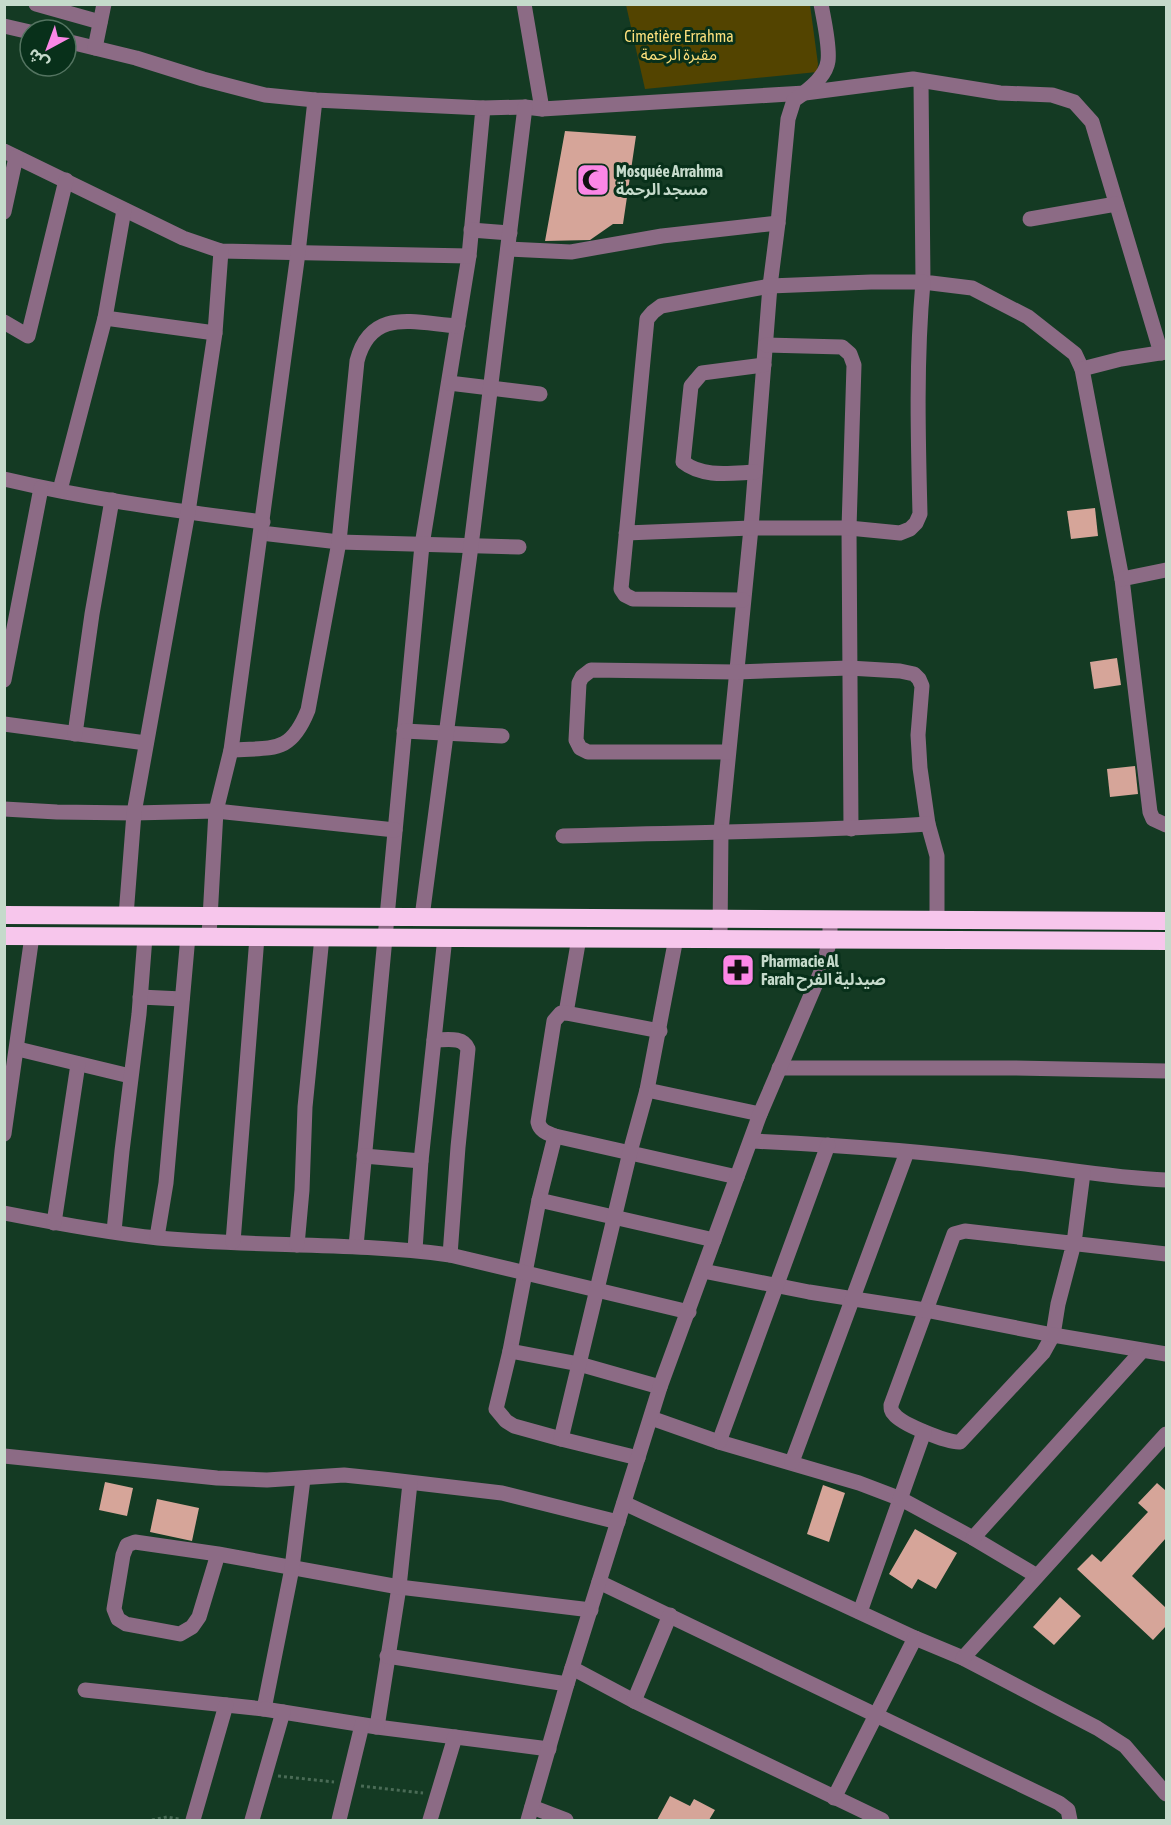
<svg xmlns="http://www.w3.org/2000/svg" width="1171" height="1825" font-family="'Asap Condensed','Noto Sans Arabic',sans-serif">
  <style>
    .green { fill: #534400 }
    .building { fill: #d6a599 }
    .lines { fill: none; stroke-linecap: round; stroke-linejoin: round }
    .path { stroke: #4a6b56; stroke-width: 3; stroke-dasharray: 3 3; stroke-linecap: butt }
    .minor { stroke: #8c6b85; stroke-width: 15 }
    .highway { stroke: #f7c6ec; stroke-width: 18 }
    .labels { text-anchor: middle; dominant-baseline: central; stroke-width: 6; stroke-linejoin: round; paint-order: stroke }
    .park-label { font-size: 16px; fill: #fbdf7c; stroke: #08301a }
    .poi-label { font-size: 16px; font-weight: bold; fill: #c5dacb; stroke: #08301a; text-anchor: start }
  </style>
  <rect width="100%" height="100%" fill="#143a23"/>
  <!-- green -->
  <polygon class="green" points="626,5 810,5 818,64 817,72 645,89"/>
  <!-- building -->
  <g class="building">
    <polygon points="565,131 636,136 623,224 613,224 590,240 545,241"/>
    <polygon points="1095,508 1098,536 1071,539 1067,511"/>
    <polygon points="1117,658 1121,685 1094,689 1090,662"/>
    <polygon points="1135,766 1138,794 1110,797 1107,769"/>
    <polygon points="105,1482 133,1488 127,1516 99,1510"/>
    <polygon points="1157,1483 1165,1490 1166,1488 1166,1538 1132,1576 1166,1608 1166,1626 1153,1640 1077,1569 1092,1554 1101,1562 1148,1512 1138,1503"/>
    <polygon points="823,1485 845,1493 829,1542 807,1534"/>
    <polygon points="157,1499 199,1508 192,1541 150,1532"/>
    <polygon points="915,1529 957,1553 936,1589 918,1579 912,1589 889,1574"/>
    <polygon points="1060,1597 1081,1616 1054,1645 1033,1627"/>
    <polygon points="670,1796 690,1806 694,1799 715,1810 709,1820 657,1820"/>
  </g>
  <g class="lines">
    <!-- path -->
    <g class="path">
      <polyline points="278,1776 334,1782"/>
      <polyline points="361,1786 423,1793"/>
      <polyline points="152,1820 167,1817 179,1819"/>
    </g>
    <!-- minor -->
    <g class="minor">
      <polyline points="36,4 100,22"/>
      <polyline points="524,4 542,109"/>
      <polyline points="4,26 30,32"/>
      <polyline points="66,41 136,58 203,79 265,95 315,100 483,108 469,256 422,545 356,1246"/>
      <polyline points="95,48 104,4"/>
      <polyline points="921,81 923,282 972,288 1028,317 1075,354 1082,369"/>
      <polyline points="483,108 525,107 542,109 805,93 913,79 1000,93 1052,95 1074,102 1092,122 1161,353"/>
      <polyline points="4,151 183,238 221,251 469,256"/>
      <polyline points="4,212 16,157"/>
      <polyline points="1030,219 1116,204"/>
      <path d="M778 223 788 119 794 100C806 92 826 77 828 61 830 46 824 21 821 4"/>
      <polyline points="471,230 510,233"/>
      <polyline points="508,249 571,252 662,236 778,223 770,286 751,528 721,831 720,938"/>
      <polyline points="105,318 215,333"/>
      <polyline points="4,322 28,336 66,180"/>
      <polyline points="766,345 842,347 850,354 854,365 849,528 851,829"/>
      <polyline points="1166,352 1121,359 1082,369 1122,579 1150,812 1153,819 1166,825"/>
      <polyline points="449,383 540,394"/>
      <path d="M755 472C731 473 703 478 683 462L691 386 702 373 764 365"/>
      <path d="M4 479C89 499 177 511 263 522"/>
      <polyline points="60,490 105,318 124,210"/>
      <polyline points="261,533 339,542 519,547"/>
      <path d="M626 533 751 528H849L900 533 910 529 916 523 920 514C918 437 916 359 923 282H871L770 286 661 306 653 312 647 319 621 589 625 595 633 599 743 600"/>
      <polyline points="1122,579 1166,570"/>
      <polyline points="4,680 41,488"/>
      <polyline points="4,724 146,743"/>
      <polyline points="404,731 502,736"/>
      <polyline points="75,734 92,614 112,500"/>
      <path d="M231 750C273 747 290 755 308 710L339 542 357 361C371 307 414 323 458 326"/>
      <polyline points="728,752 588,752 580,748 576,740 579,683 582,677 591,670 736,672 849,668 900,671 914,674 919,679 922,686 918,735 920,768 928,824 937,856 937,919"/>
      <polyline points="4,809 57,812 134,813 216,811 395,830"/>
      <path d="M563 836C684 832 807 832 928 824"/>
      <polyline points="126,916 134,813 188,512 215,333 221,251"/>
      <polyline points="422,917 471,546 525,107"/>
      <polyline points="209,936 216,811 231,750 298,253 315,100"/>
      <polyline points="140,997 182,999"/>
      <polyline points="566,1013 579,938"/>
      <path d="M660 1031 566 1013H561L554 1021 538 1122C540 1131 547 1133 555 1136L737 1177"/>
      <path d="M434 1040C446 1040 463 1036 468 1049L458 1147 450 1255"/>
      <polyline points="18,1049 130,1076"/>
      <polyline points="779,1068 1013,1068 1166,1071"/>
      <polyline points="647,1090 760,1114"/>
      <polyline points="4,1134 32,936"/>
      <polyline points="555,1136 539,1200 510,1351 496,1409 506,1421 514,1426 561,1439 638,1458"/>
      <path d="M751 1141C836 1145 922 1151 1007 1162 1060 1168 1113 1178 1166 1180"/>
      <polyline points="364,1156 421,1161"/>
      <path d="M1083 1173 1074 1243 1058 1304 1053 1335 1043 1353 960 1442C948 1443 901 1424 894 1414 891 1411 891 1409 891 1405L954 1234 965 1231 1166 1254"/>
      <polyline points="539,1200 714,1240"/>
      <path d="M4 1213C55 1223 107 1233 158 1238 255 1247 353 1242 450 1255L689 1312"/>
      <polyline points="54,1223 78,1064"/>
      <polyline points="114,1231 122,1151 139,1014 145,937"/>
      <polyline points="157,1237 166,1183 188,936"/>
      <polyline points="233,1242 257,937"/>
      <polyline points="297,1245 302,1190 305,1107 322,937"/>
      <polyline points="415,1250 421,1161 445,937"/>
      <polyline points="703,1271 809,1292 925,1310 1053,1335 1166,1354"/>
      <polyline points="510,1351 579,1364 660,1387"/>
      <polyline points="651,1418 719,1442 859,1483 901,1499 973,1538 1037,1576"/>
      <polyline points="561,1439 630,1152 647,1090 676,938"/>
      <polyline points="719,1442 828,1145"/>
      <polyline points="4,1456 217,1478 267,1480 344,1475 383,1479 502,1493 618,1522"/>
      <polyline points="792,1462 907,1152"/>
      <polyline points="410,1483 399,1587 377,1727 549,1749"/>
      <polyline points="624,1503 915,1638 963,1658 1097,1728 1125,1746 1166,1794"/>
      <polyline points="973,1538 1142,1351"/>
      <polyline points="218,1554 199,1617 192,1627 180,1634 126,1624 118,1619 114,1609 123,1555 127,1545 135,1542 218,1554 399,1587 591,1610"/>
      <polyline points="599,1582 1059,1803 1068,1810 1070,1820"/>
      <polyline points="860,1612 924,1432"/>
      <polyline points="387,1656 567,1684"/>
      <polyline points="963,1658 1166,1434"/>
      <polyline points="572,1668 634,1701 882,1820"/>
      <polyline points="85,1690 264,1709 292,1568 303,1479"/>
      <polyline points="634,1701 670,1615"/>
      <polyline points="264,1709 377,1727"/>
      <polyline points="834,1798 915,1638"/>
      <polyline points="532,1807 566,1820"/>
      <polyline points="193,1820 226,1705"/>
      <polyline points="252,1820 283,1712"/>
      <polyline points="339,1820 362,1725"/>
      <polyline points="430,1820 455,1737"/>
      <polyline points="528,1820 567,1684 660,1387 760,1114 823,967 830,939 830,920"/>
    </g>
    <!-- highway -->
    <g class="highway">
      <polyline points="4,915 1166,921"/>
      <polyline points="4,936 1166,941"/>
    </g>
  </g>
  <!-- icons -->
  <defs>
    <symbol id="mosque-square" viewBox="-11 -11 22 22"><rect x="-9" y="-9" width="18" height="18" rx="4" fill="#fb87e6" stroke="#08301a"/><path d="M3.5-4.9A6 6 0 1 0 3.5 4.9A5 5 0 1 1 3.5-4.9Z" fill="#111"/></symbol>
    <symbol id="pharmacy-square" viewBox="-11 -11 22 22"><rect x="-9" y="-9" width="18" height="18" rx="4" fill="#fb87e6" stroke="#08301a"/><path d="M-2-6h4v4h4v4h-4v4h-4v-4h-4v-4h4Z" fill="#111"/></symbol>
  </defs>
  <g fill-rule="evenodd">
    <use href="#mosque-square" x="574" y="161" width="38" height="38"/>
    <use href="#pharmacy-square" x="719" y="951" width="38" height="38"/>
  </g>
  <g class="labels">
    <!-- park labels -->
    <g class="park-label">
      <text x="679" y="36">Cimetière Errahma<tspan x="679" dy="18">مقبرة الرحمة</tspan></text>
    </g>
    <!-- poi labels -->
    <g class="poi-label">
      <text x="616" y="171">Mosquée Arrahma<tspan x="616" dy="18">مسجد الرحمة</tspan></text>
      <text x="761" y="961">Pharmacie Al<tspan x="761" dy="18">Farah صيدلية الفرح</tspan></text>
    </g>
  </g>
  <!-- border -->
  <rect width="1171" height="1825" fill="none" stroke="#c5dacb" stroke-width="12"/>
  <!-- north arrow -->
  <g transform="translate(48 48) rotate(221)"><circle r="28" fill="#08301a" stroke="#547461" stroke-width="1.5"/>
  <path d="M0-4.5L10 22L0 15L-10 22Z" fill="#fb87e6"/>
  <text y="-9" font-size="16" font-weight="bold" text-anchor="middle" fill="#c5dacb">ش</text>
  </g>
</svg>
